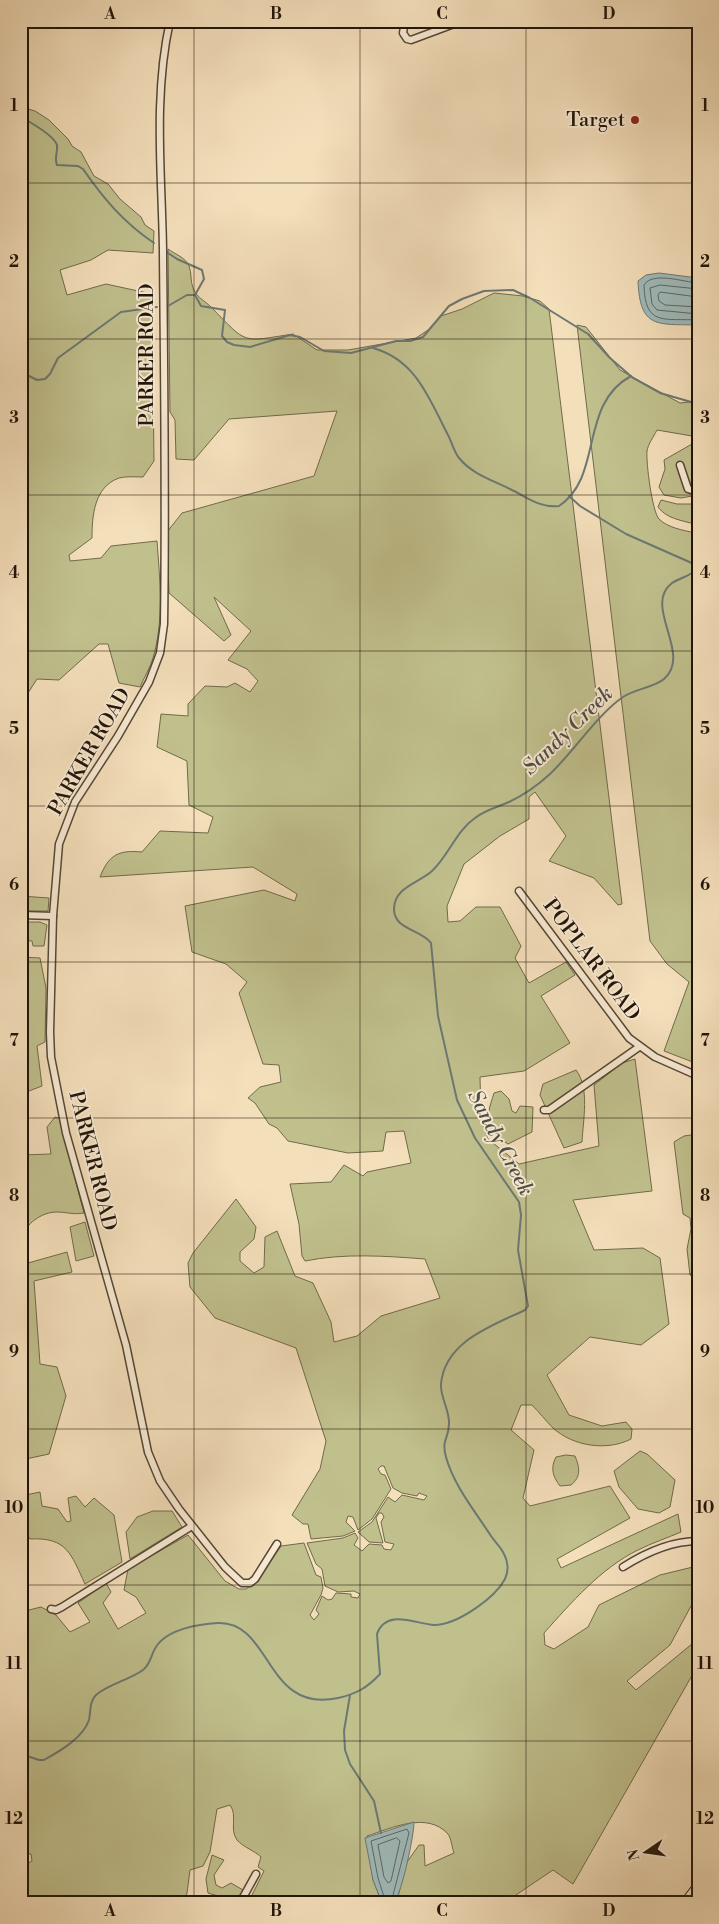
<svg xmlns="http://www.w3.org/2000/svg" width="719" height="1924" font-family="'Libre Bodoni',serif">
  <style>
    .green { fill: #c0c08d; stroke: #706a4b }
    .water { fill: #9fbaba; stroke: #6c7873 }
    .lines { fill: none; stroke-linecap: round; stroke-linejoin: round }
    .shore { stroke: #606762; stroke-width: 1 }
    .stream { stroke: #6c7873; stroke-width: 2 }
    .minor-casing { stroke: #554736; stroke-width: 9 }
    .secondary-casing { stroke: #201409; stroke-width: 11 }
    .minor { stroke: #f8ead3; stroke-width: 6 }
    .secondary { stroke: #f8ead3; stroke-width: 9 }
    .grid { fill: none; stroke: #201409; stroke-width: 1; stroke-opacity: 0.55 }
    .poi-dot { fill: #8f2418; stroke: #f8ead3; stroke-width: 2 }
    .labels { text-anchor: middle; dominant-baseline: central; stroke-width: 4; stroke-linejoin: round; paint-order: stroke }
    .poi-label { font-size: 20px; fill: #201409; stroke: #f8ead3; text-anchor: end }
    .street-label { font-size: 20px; fill: #201409; stroke: #f8ead3 }
    .water-label { font-size: 21px; font-style: italic; fill: #4c4e47; stroke: #f8ead3 }
    .neatline { fill: none; stroke: #201409; stroke-width: 2 }
    .grid-label { font-size: 16px; text-anchor: middle; font-weight: bold; fill: #201409 }
  </style>
  <rect width="100%" height="100%" fill="#f4dfbb"/>
  <filter id="stains"><feTurbulence type="fractalNoise" baseFrequency=".004" numOctaves="4"/><feColorMatrix values="0 0 0 0 .2 0 0 0 0 .09 0 0 0 0 .02 0 0 0 .5 -.17"/></filter>
  <radialGradient id="worn" r=".72"><stop offset=".6" stop-color="#630" stop-opacity="0"/><stop offset="1" stop-color="#630" stop-opacity=".3"/></radialGradient>
  <!-- green -->
  <g class="green">
    <path d="M21 107 35 111 49 120 68 139 72 146 81 152 94 176 108 184 120 199 141 217 145 225 154 231 153 253 108 250 91 260 60 270 67 295 106 284 152 294 154 461 143 477C136 477 126 476 119 478 94 487 92 516 92 538L69 555 70 561 101 558 111 546 157 541C160 580 164 621 153 658 150 668 144 678 140 687L119 683 108 644H99L59 680 37 679 21 704Z"/>
    <path d="M168 249C175 254 186 258 189 266 192 273 190 281 193 288 197 298 204 300 211 307 248 345 241 342 293 334L317 350H348L416 338 428 330 441 316 462 309 494 293 523 296 540 301 549 309 622 904 618 905 594 878 549 861 566 836 535 792 529 797V819L500 836 464 864 447 906 448 922 460 921 476 907H500L521 946 515 958 529 983 566 962 575 975 541 996 570 1043 524 1071 480 1077 481 1119 488 1139 519 1164 599 1146 594 1085 622 1063 635 1059 652 1191 573 1200 594 1250 643 1248 660 1258 669 1324 641 1345 590 1337 547 1375 569 1415 602 1426 626 1422 632 1429 631 1439C608 1451 574 1447 553 1428 546 1421 539 1412 532 1405H521L511 1430 534 1450 523 1498 530 1506 610 1486 630 1518 557 1559 561 1568 678 1514 681 1532C667 1538 652 1543 638 1550 601 1568 571 1603 544 1633L545 1645 554 1649 588 1627 599 1605 660 1575 697 1566 698 1593 670 1645 627 1681 636 1690 698 1639V1665L573 1884 553 1870 504 1903H394L399 1893 405 1865 419 1845H424L425 1866 454 1853C452 1847 451 1838 448 1834 427 1811 392 1828 367 1836L373 1880 382 1903H248L264 1871 258 1867 261 1857C255 1851 243 1847 237 1840 229 1829 238 1816 230 1805L217 1809 210 1852 203 1866 190 1870 187 1893 183 1903H21V1867L32 1861 31 1854 21 1853V1612L41 1607 56 1615 70 1632 90 1622 78 1603 106 1583 111 1592 103 1603 118 1629 146 1613 136 1597 124 1590 128 1569 188 1535 225 1581 239 1589H246L256 1582 281 1546 304 1543 316 1575 321 1577 323 1588 321 1595 310 1615 314 1620 319 1614 316 1610 322 1596 328 1600 332 1599 336 1593 351 1594V1597L358 1598 360 1594 354 1591 338 1592 325 1586 322 1569 316 1564 307 1543 343 1538 355 1533 358 1538 354 1545 362 1551 369 1544 382 1545 384 1549 391 1550 394 1544 385 1542 381 1522 384 1517 382 1513H379L376 1518 383 1543 369 1542 358 1532 372 1522 388 1497 395 1502 402 1495 424 1500 427 1496 419 1493 417 1496 402 1493 393 1488 384 1466H381L378 1469 381 1474 385 1475 391 1489 372 1519 358 1530 353 1517 348 1516 346 1522 355 1531 343 1536 311 1539 308 1524H303L292 1515 320 1469 326 1441 296 1348 215 1318 190 1287 188 1263 193 1253 236 1199 256 1227 254 1239 240 1252V1261L254 1273 264 1267 265 1237 277 1231 295 1276 313 1283 331 1322 334 1342 357 1336 381 1316 440 1298 425 1259C386 1256 344 1253 305 1261L302 1256 299 1224 290 1184 331 1182 344 1165 363 1176 367 1172 411 1163 404 1131 386 1132 383 1151 348 1153 288 1141 277 1128 269 1124 255 1103 248 1098 260 1087 281 1082 279 1065 263 1064 239 993 247 982 226 964 192 952 185 906 264 890 295 901 297 894 253 867 100 877C109 854 119 850 142 852L160 831 208 833 213 817 189 805 187 761 157 747 161 714 188 716V704L205 686 227 687 235 683 250 692 258 681 247 669 228 660 251 631 214 597 231 635 224 641 169 593 167 532 182 513 314 476 337 411 229 419 194 460 176 459 175 420 170 412Z"/>
    <path d="M577 325 586 327 620 370 680 403 698 401V437L657 430C654 436 648 444 647 451 646 463 652 511 659 519 668 528 683 530 695 533L698 543V1064L664 1051 689 982 667 964 650 941Z"/>
    <polygon points="692,444 698,452 698,495 681,498 664,495 659,487 665,469 664,460"/>
    <path d="M661 500 677 504H693L696 520 694 524C681 520 667 519 658 507Z"/>
    <polygon points="21,896 49,898 48,911 21,911"/>
    <polygon points="21,922 40,922 47,925 44,946 33,946 32,941 21,940"/>
    <polygon points="21,957 40,958 46,988 45,1042 37,1046 42,1086 21,1094 21,1079 27,1077 21,1056"/>
    <path d="M576 1070C590 1088 583 1120 582 1142L564 1148 540 1095 543 1084Z"/>
    <path d="M501 1091 509 1099 512 1111 516 1113 520 1106 533 1107 532 1132 508 1144C482 1128 486 1119 494 1093Z"/>
    <path d="M55 1117 59 1118 84 1213C73 1215 67 1212 57 1212 41 1212 26 1224 21 1238V1155L51 1154 47 1127Z"/>
    <polygon points="698,1134 698,1279 690,1275 687,1249 691,1229 690,1218 683,1214 674,1142 684,1136"/>
    <polygon points="85,1222 94,1256 76,1261 70,1227"/>
    <polygon points="67,1252 72,1272 34,1281 40,1364 57,1367 66,1396 49,1454 21,1460 21,1265"/>
    <polygon points="640,1451 647,1454 675,1480 670,1507 659,1513 638,1509 619,1487 614,1471"/>
    <path d="M566 1455 575 1456C580 1468 581 1477 571 1485L560 1486C553 1477 550 1468 556 1457Z"/>
    <path d="M40 1492 42 1506 58 1509 67 1522 71 1521 68 1498 76 1496 85 1507 94 1498 114 1515 122 1562 85 1584C71 1554 67 1537 30 1539L21 1526V1496Z"/>
    <polygon points="153,1511 172,1511 182,1527 130,1559 126,1532 137,1517"/>
    <polygon points="212,1855 224,1860 214,1875 216,1885 222,1888 231,1883 243,1890 235,1903 218,1903 218,1896 208,1893 206,1879"/>
  </g>
  <!-- water -->
  <g class="water">
    <path d="M659 273 698 278V325C657 324 640 329 638 281L646 275Z"/>
    <path d="M414 1822C414 1836 402 1892 394 1903H382L373 1880 365 1838Z"/>
  </g>
  <g class="lines">
    <!-- shore -->
    <g class="shore">
      <path d="M698 283C683 282 653 271 644 285 645 327 664 318 698 320"/>
      <polyline points="698,289 660,285 650,288 652,304 657,310 698,314"/>
      <polyline points="698,297 660,292 658,295 659,301 665,305 698,307"/>
      <polygon points="397,1838 400,1841 391,1881 388,1883 384,1877 378,1845"/>
      <polyline points="386,1903 378,1878 371,1841 407,1829 409,1833 391,1903"/>
    </g>
    <!-- stream -->
    <g class="stream">
      <path d="M21 117C30 122 54 136 57 145 58 152 54 158 57 165L78 166 83 169C103 198 124 223 154 243"/>
      <polyline points="165,251 177,259 202,270 204,279 195,295 201,306 225,310 222,336 227,342 234,345 250,347 290,335 300,337 324,351 351,353 396,341 410,341 423,337 449,306 462,299 484,291 513,290 530,298 588,334 610,358 633,378 660,393 698,404"/>
      <polyline points="168,306 187,295 195,295"/>
      <path d="M373 348C417 360 430 401 449 437 452 443 454 452 459 458 472 474 492 480 510 489 527 497 539 508 559 506 604 476 578 405 631 376"/>
      <polyline points="21,372 37,380 45,379 50,374 58,358 121,312 157,307"/>
      <polyline points="350,1695 344,1731 345,1750 350,1764 374,1801 381,1833"/>
      <path d="M21 1754 39 1760H44C60 1751 83 1738 89 1720 91 1711 89 1702 96 1695 107 1685 129 1680 143 1670 151 1664 151 1654 156 1647 167 1629 199 1624 218 1623 272 1621 265 1714 338 1698 356 1694 367 1688 380 1674L377 1634C386 1608 416 1624 434 1625 457 1625 495 1598 505 1579 509 1571 508 1561 504 1554 501 1547 495 1542 491 1536 475 1511 454 1486 446 1457 441 1439 449 1439 449 1424 450 1411 440 1397 441 1384 445 1341 492 1326 525 1310L528 1306 518 1250 521 1215 519 1202 475 1138 457 1100 438 1016 431 943C421 929 394 930 394 909 394 887 419 883 432 871 449 855 456 831 475 818 485 810 498 807 509 802 524 795 538 785 550 774 574 751 598 714 623 697 635 689 655 687 664 679 693 654 642 606 672 583 678 579 686 577 692 573L694 564 626 534 580 506 569 496"/>
    </g>
    <defs>
      <g id="minor">
        <path d="M170 21C153 97 162 174 163 251 164 375 166 500 164 624L160 653 149 682 118 736 75 802 59 844 53 916 50 1032 51 1057 66 1133 126 1345 148 1452 160 1481 179 1509 225 1567 242 1583H250L255 1579 277 1544"/>
        <polyline points="405,21 403,33 407,39 411,40 462,21"/>
        <polyline points="680,465 688,489 698,492"/>
        <polyline points="519,891 629,1038 655,1057 698,1076"/>
        <polyline points="21,915 53,916"/>
        <polyline points="544,1110 549,1110 639,1047"/>
        <path d="M623 1567C645 1553 671 1541 698 1541"/>
        <polyline points="51,1609 56,1610 62,1607 192,1526"/>
        <polyline points="240,1903 256,1874"/>
      </g>
      <polyline id="secondary" points="685,1903 698,1886"/>
    </defs>
    <!-- minor casing -->
    <use href="#minor" class="minor-casing"/>
    <!-- secondary casing -->
    <use href="#secondary" class="secondary-casing"/>
    <!-- minor -->
    <use href="#minor" class="minor"/>
    <!-- secondary -->
    <use href="#secondary" class="secondary"/>
  </g>
  <!-- grid -->
  <path class="grid" d="M194 21V1903M360 21V1903M526 21V1903M21 183H698M21 339H698M21 495H698M21 651H698M21 806H698M21 962H698M21 1118H698M21 1274H698M21 1429H698M21 1585H698M21 1741H698"/>
  <!-- markers -->
  <circle class="poi-dot" cx="635" cy="120" r="5"/>
  <g class="labels">
    <!-- poi labels -->
    <g class="poi-label">
      <text x="625" y="120">Target</text>
    </g>
    <!-- street labels -->
    <g class="street-label">
      <text transform="translate(147 355) rotate(-90)">PARKER ROAD</text>
      <text transform="translate(90 752) rotate(-60)">PARKER ROAD</text>
      <text transform="translate(591 960) rotate(53)">POPLAR ROAD</text>
      <text transform="translate(92 1161) rotate(76)">PARKER ROAD</text>
    </g>
    <!-- water labels -->
    <g class="water-label">
      <text transform="translate(568 731) rotate(-44)">Sandy Creek</text>
      <text transform="translate(500 1143) rotate(62)">Sandy Creek</text>
    </g>
  </g>
  <!-- margin -->
  <rect width="719" height="1924" fill="none" stroke="#f4dfbb" stroke-width="55"/>
  <!-- north arrow -->
  <g transform="translate(646 1852) rotate(257)" stroke="#f8ead3" stroke-width="4" paint-order="stroke">
  <path d="M0-4L9 19L0 12L-9 19Z" fill="#201409"/>
  <text y="-8" font-size="14" font-weight="bold" text-anchor="middle" fill="#201409">N</text>
  </g>
  <rect x="28" y="28" width="664" height="1868" class="neatline"/>
  <g class="grid-label">
    <text x="110" y="19">A</text>
    <text x="276" y="19">B</text>
    <text x="442" y="19">C</text>
    <text x="609" y="19">D</text>
    <text x="14" y="111">1</text>
    <text x="705" y="111">1</text>
    <text x="14" y="267">2</text>
    <text x="705" y="267">2</text>
    <text x="14" y="423">3</text>
    <text x="705" y="423">3</text>
    <text x="14" y="578">4</text>
    <text x="705" y="578">4</text>
    <text x="14" y="734">5</text>
    <text x="705" y="734">5</text>
    <text x="14" y="890">6</text>
    <text x="705" y="890">6</text>
    <text x="14" y="1046">7</text>
    <text x="705" y="1046">7</text>
    <text x="14" y="1201">8</text>
    <text x="705" y="1201">8</text>
    <text x="14" y="1357">9</text>
    <text x="705" y="1357">9</text>
    <text x="14" y="1513">10</text>
    <text x="705" y="1513">10</text>
    <text x="14" y="1669">11</text>
    <text x="705" y="1669">11</text>
    <text x="14" y="1824">12</text>
    <text x="705" y="1824">12</text>
    <text x="110" y="1916">A</text>
    <text x="276" y="1916">B</text>
    <text x="442" y="1916">C</text>
    <text x="609" y="1916">D</text>
  </g>
  <rect width="100%" height="100%" filter="url(#stains)"/>
  <rect width="100%" height="100%" fill="url(#worn)"/>
</svg>
